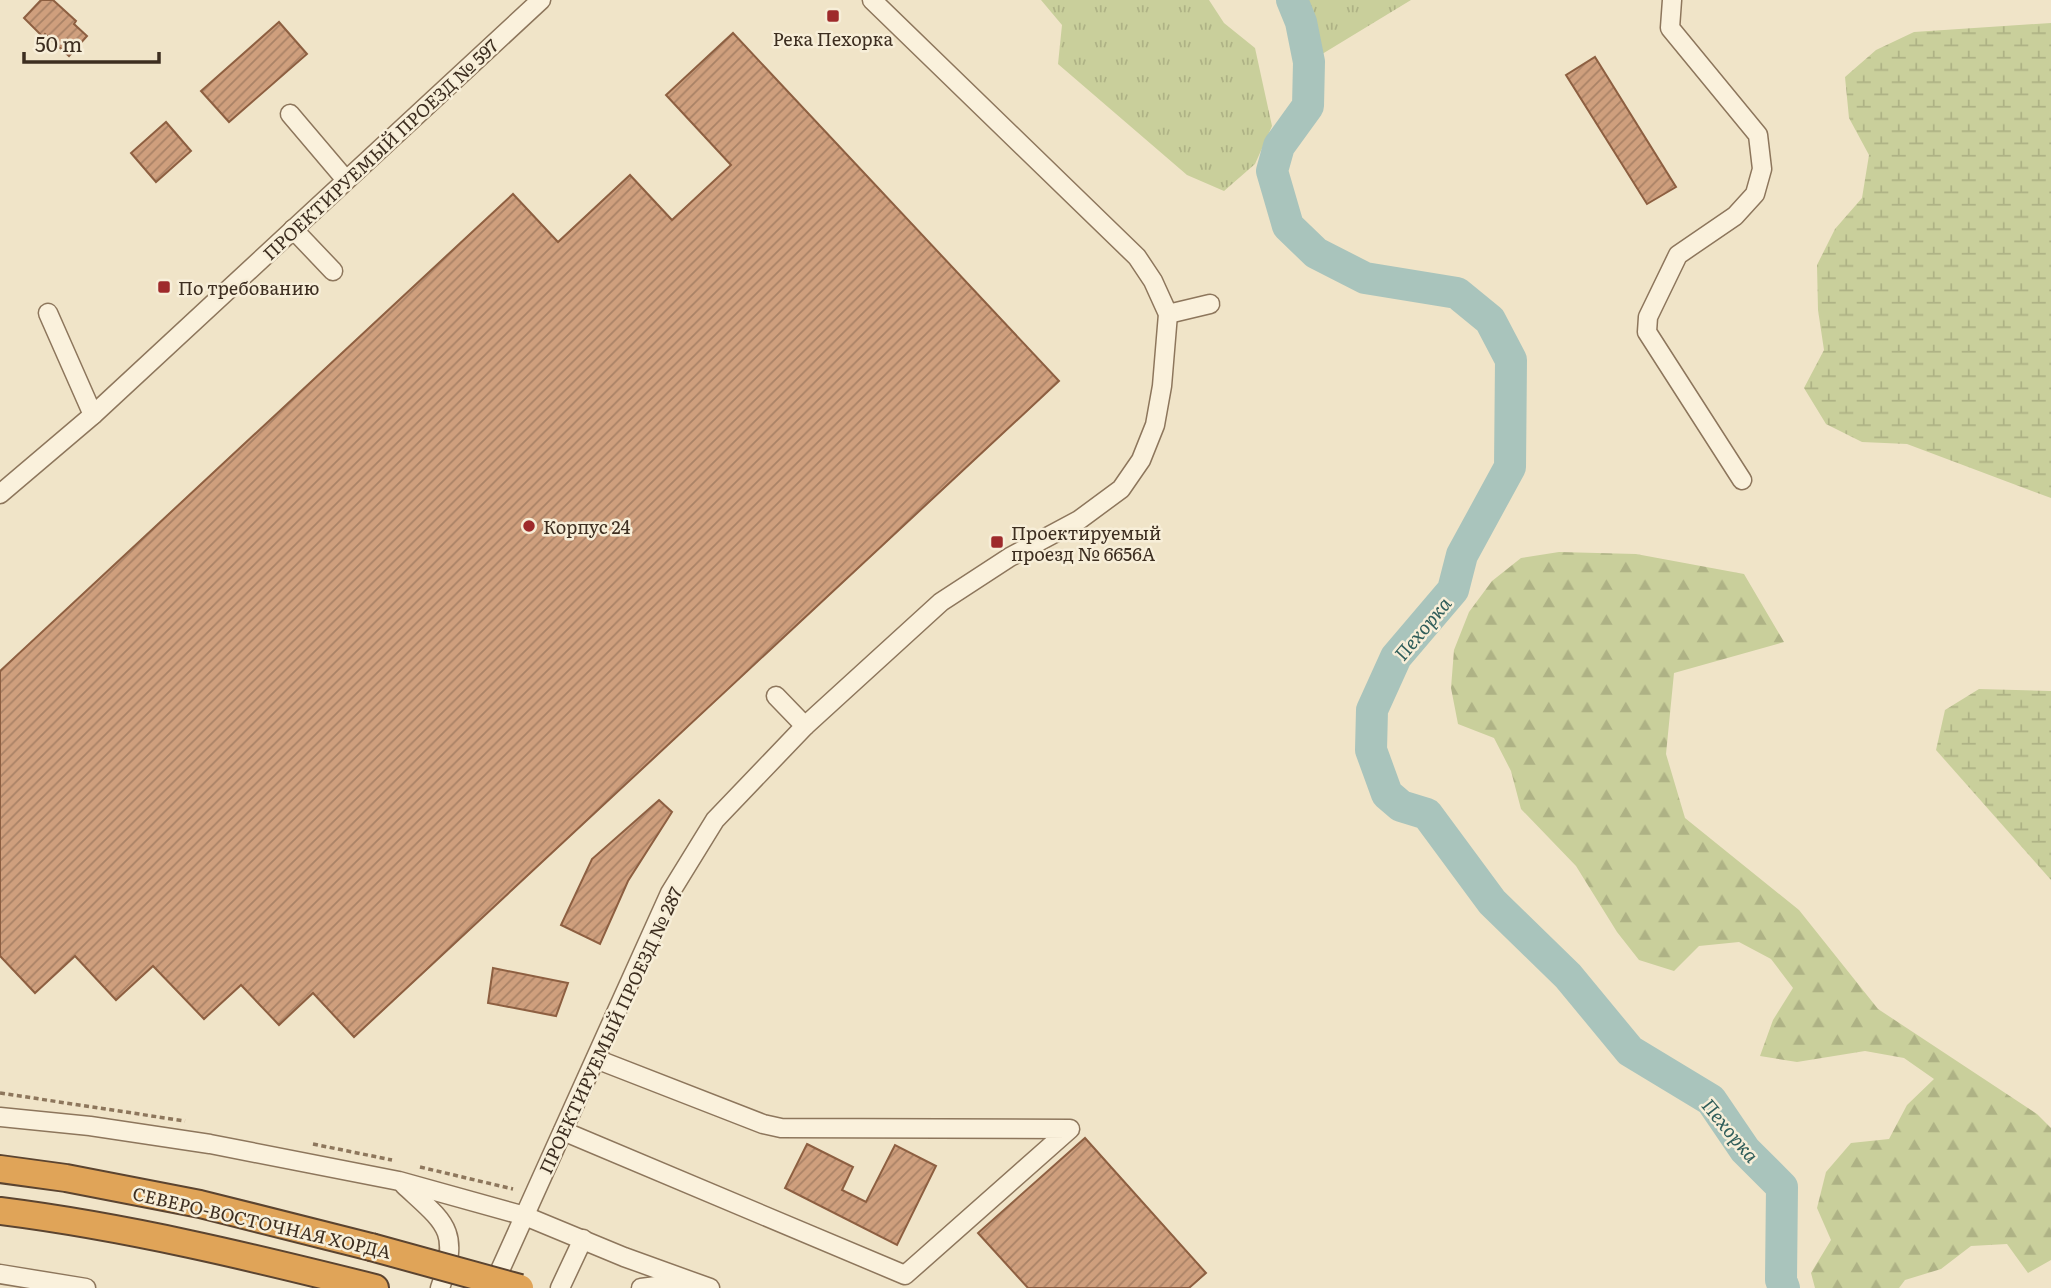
<svg xmlns="http://www.w3.org/2000/svg" width="2051" height="1288" font-family="Literata,serif">
  <style>
    .grass { fill: url(#grass-tufts) }
    .forest { fill: url(#forest-firs) }
    .wetland { fill: url(#wetland-marsh) }
    .lines { fill: none; stroke-linecap: round; stroke-linejoin: round }
    .river { stroke: #a9c4bc; stroke-width: 32 }
    .building { fill: url(#building-hatch); stroke: #8d5f41; stroke-width: 2 }
    .minor-casing { stroke: #8d765c; stroke-width: 21 }
    .highway-casing { stroke: #5b4430; stroke-width: 30 }
    .path { stroke: #8d765c; stroke-width: 3.5; stroke-dasharray: 5 3.5; stroke-linecap: butt }
    .minor { stroke: #faf1dc; stroke-width: 18 }
    .highway { stroke: #e0a458; stroke-width: 26 }
    .highway-bridge-casing { stroke: #5b4430; stroke-width: 30; stroke-linecap: butt }
    .highway-bridge { stroke: #e0a458; stroke-width: 26 }
    .poi-dot { fill: #9e2a2b; stroke: #f7eed8; stroke-width: 2.5 }
    .labels { text-anchor: middle; dominant-baseline: central; stroke-width: 5; stroke-linejoin: round; paint-order: stroke }
    .poi-label { font-size: 18px; fill: #3d2e20; stroke: #f7eed8; text-anchor: start }
    .street-label { font-size: 18px; fill: #3d2e20; stroke: #f7eed8 }
    .water-label { font-size: 19px; font-style: italic; fill: #2f5d5a; stroke: #f7eed8 }
  </style>
  <defs>
    <pattern id="grass-tufts" width="24" height="20" patternUnits="userSpaceOnUse" patternTransform="scale(1.75)"><rect width="24" height="20" fill="#c9cf9b"/><path d="M3 7l-1-3M5 7V3M7 7l1-3M15 17l-1-3M17 17v-4M19 17l1-3" fill="none" stroke="#aeb285"/></pattern>
    <pattern id="forest-firs" width="22" height="20" patternUnits="userSpaceOnUse" patternTransform="scale(1.75)"><rect width="22" height="20" fill="#c9cf9b"/><path d="M5 1l3.5 6h-7zM16 11l3.5 6h-7z" fill="#aeb285"/></pattern>
    <pattern id="wetland-marsh" width="20" height="14" patternUnits="userSpaceOnUse" patternTransform="scale(1.75)"><rect width="20" height="14" fill="#c9cf9b"/><path d="M1 5h8M5 5V1M11 12h8M15 12V8" fill="none" stroke="#aeb285"/></pattern>
    <pattern id="building-hatch" width="6" height="6" patternUnits="userSpaceOnUse" patternTransform="scale(1.75)"><rect width="6" height="6" fill="#cf9f7d"/><path d="M-1 1l2-2M0 6l6-6M5 7l2-2" fill="none" stroke="#a98266"/></pattern>
  </defs>
  <rect width="100%" height="100%" fill="#f0e4c8"/>
  <!-- grass -->
  <g class="grass">
    <polygon points="1041,0 1209,0 1224,23 1255,48 1272,126 1255,164 1224,191 1187,175 1058,64 1062,25"/>
    <polygon points="1292,0 1411,0 1309,62 1301,22"/>
  </g>
  <!-- forest -->
  <polygon class="forest" points="1559,552 1636,554 1744,574 1784,642 1674,673 1666,754 1685,818 1799,910 1878,1009 2037,1114 2051,1128 2051,1260 2028,1273 2007,1244 1971,1246 1941,1269 1905,1280 1899,1288 1815,1288 1811,1273 1831,1240 1817,1208 1826,1172 1851,1143 1889,1139 1907,1105 1934,1079 1904,1058 1865,1051 1797,1062 1760,1056 1773,1020 1793,988 1771,959 1739,942 1699,946 1674,971 1639,960 1617,932 1576,866 1521,809 1511,771 1494,738 1458,724 1451,688 1454,650 1469,612 1492,581 1521,558"/>
  <!-- wetland -->
  <g class="wetland">
    <polygon points="2051,23 2051,498 1907,444 1862,442 1826,424 1804,388 1824,350 1818,310 1817,265 1835,229 1862,198 1869,155 1849,118 1845,77 1876,50 1914,32"/>
    <polygon points="1979,689 2051,691 2051,880 1936,750 1945,710"/>
  </g>
  <g class="lines">
    <!-- river -->
    <polyline class="river" points="1292,0 1301,22 1309,62 1308,106 1279,146 1272,171 1288,226 1316,253 1365,278 1457,293 1490,320 1511,360 1510,467 1462,555 1453,590 1396,657 1372,710 1371,750 1387,794 1401,806 1427,814 1492,902 1568,976 1630,1051 1711,1100 1745,1150 1782,1187 1781,1280 1784,1288"/>
  </g>
  <!-- building -->
  <g class="building">
    <polygon points="41,0 53,0 76,21 74,24 87,36 69,56 45,34 43,37 24,18"/>
    <polygon points="279,22 307,54 229,122 201,91"/>
    <polygon points="733,33 1059,381 354,1037 313,993 279,1025 241,985 204,1019 153,966 116,1000 75,956 35,993 0,956 0,671 513,194 558,242 630,175 672,220 731,165 666,95"/>
    <polygon points="1595,57 1676,187 1647,204 1566,75"/>
    <polygon points="166,122 191,151 156,182 131,153"/>
    <polygon points="659,800 672,812 628,881 600,944 561,925 592,859"/>
    <polygon points="493,968 568,983 556,1016 488,1003"/>
    <polygon points="1085,1138 1206,1273 1189,1288 1028,1288 978,1233"/>
    <polygon points="807,1144 853,1167 842,1190 866,1202 895,1145 936,1166 897,1245 785,1188"/>
  </g>
  <g class="lines">
    <defs>
      <g id="minor">
        <polyline points="1672,0 1670,28 1758,135 1762,169 1755,194 1735,216 1678,255 1648,317 1647,332 1742,480"/>
        <polyline points="290,114 346,180"/>
        <polyline points="293,229 333,271"/>
        <polyline points="48,313 93,415"/>
        <polyline points="1168,314 1210,304"/>
        <polyline points="0,494 93,415 541,0"/>
        <polyline points="776,696 805,726"/>
        <polyline points="0,1117 90,1126 210,1144 399,1181 525,1216 624,1257 710,1288"/>
        <polyline points="563,1131 905,1275 1070,1129 781,1128 763,1124 596,1059"/>
        <path d="M404 1185C445 1223 461 1230 440 1288"/>
        <polyline points="0,1274 86,1288"/>
        <polyline points="492,1288 670,893 715,820 805,726 941,602 1010,557 1079,520 1121,489 1141,460 1155,425 1162,386 1168,314 1153,281 1137,257 872,0"/>
        <polyline points="560,1288 583,1239"/>
        <polyline points="641,1288 672,1284 686,1286"/>
      </g>
      <g id="highway">
        <polyline points="0,1169 66,1178 200,1204 371,1247"/>
        <path d="M0 1211C127 1227 251 1257 375 1288"/>
      </g>
    </defs>
    <!-- minor casing -->
    <use href="#minor" class="minor-casing"/>
    <!-- highway casing -->
    <use href="#highway" class="highway-casing"/>
    <!-- path -->
    <g class="path">
      <polyline points="0,1093 185,1121"/>
      <polyline points="313,1144 392,1160"/>
      <polyline points="420,1167 513,1189"/>
    </g>
    <!-- minor -->
    <use href="#minor" class="minor"/>
    <!-- highway -->
    <use href="#highway" class="highway"/>
    <defs>
      <polyline id="highway-bridge" points="371,1247 520,1288"/>
    </defs>
    <!-- highway-bridge casing -->
    <use href="#highway-bridge" class="highway-bridge-casing"/>
    <!-- highway-bridge -->
    <use href="#highway-bridge" class="highway-bridge"/>
  </g>
  <!-- markers -->
  <g class="poi-dot">
    <rect x="826" y="9" width="14" height="14" rx="3.5"/>
    <rect x="157" y="280" width="14" height="14" rx="3.5"/>
    <circle cx="529" cy="526" r="7"/>
    <rect x="990" y="535" width="14" height="14" rx="3.5"/>
  </g>
  <g class="labels">
    <!-- poi labels -->
    <g class="poi-label">
      <text x="833" y="38" text-anchor="middle">Река Пехорка</text>
      <text x="178" y="287">По требованию</text>
      <text x="543" y="526">Корпус 24</text>
      <text x="1011" y="532">Проектируемый<tspan x="1011" dy="21">проезд № 6656А</tspan></text>
    </g>
    <!-- street labels -->
    <g class="street-label">
      <text transform="translate(380 149) rotate(-43)">ПРОЕКТИРУЕМЫЙ ПРОЕЗД № 597</text>
      <text transform="translate(610 1030) rotate(-65)">ПРОЕКТИРУЕМЫЙ ПРОЕЗД № 287</text>
      <text transform="translate(262 1222) rotate(13)">СЕВЕРО-ВОСТОЧНАЯ ХОРДА</text>
    </g>
    <!-- water labels -->
    <g class="water-label">
      <text transform="translate(1422 628) rotate(-50)">Пехорка</text>
      <text transform="translate(1731 1130) rotate(50)">Пехорка</text>
    </g>
  </g>
  <!-- scale -->
  <path d="M24 52v10h135v-10" fill="none" stroke="#3d2e20" stroke-width="3.5"/>
  <text x="35" y="52" font-size="21" fill="#3d2e20" stroke="#f7eed8" stroke-width="5" paint-order="stroke">50 m</text>
</svg>
